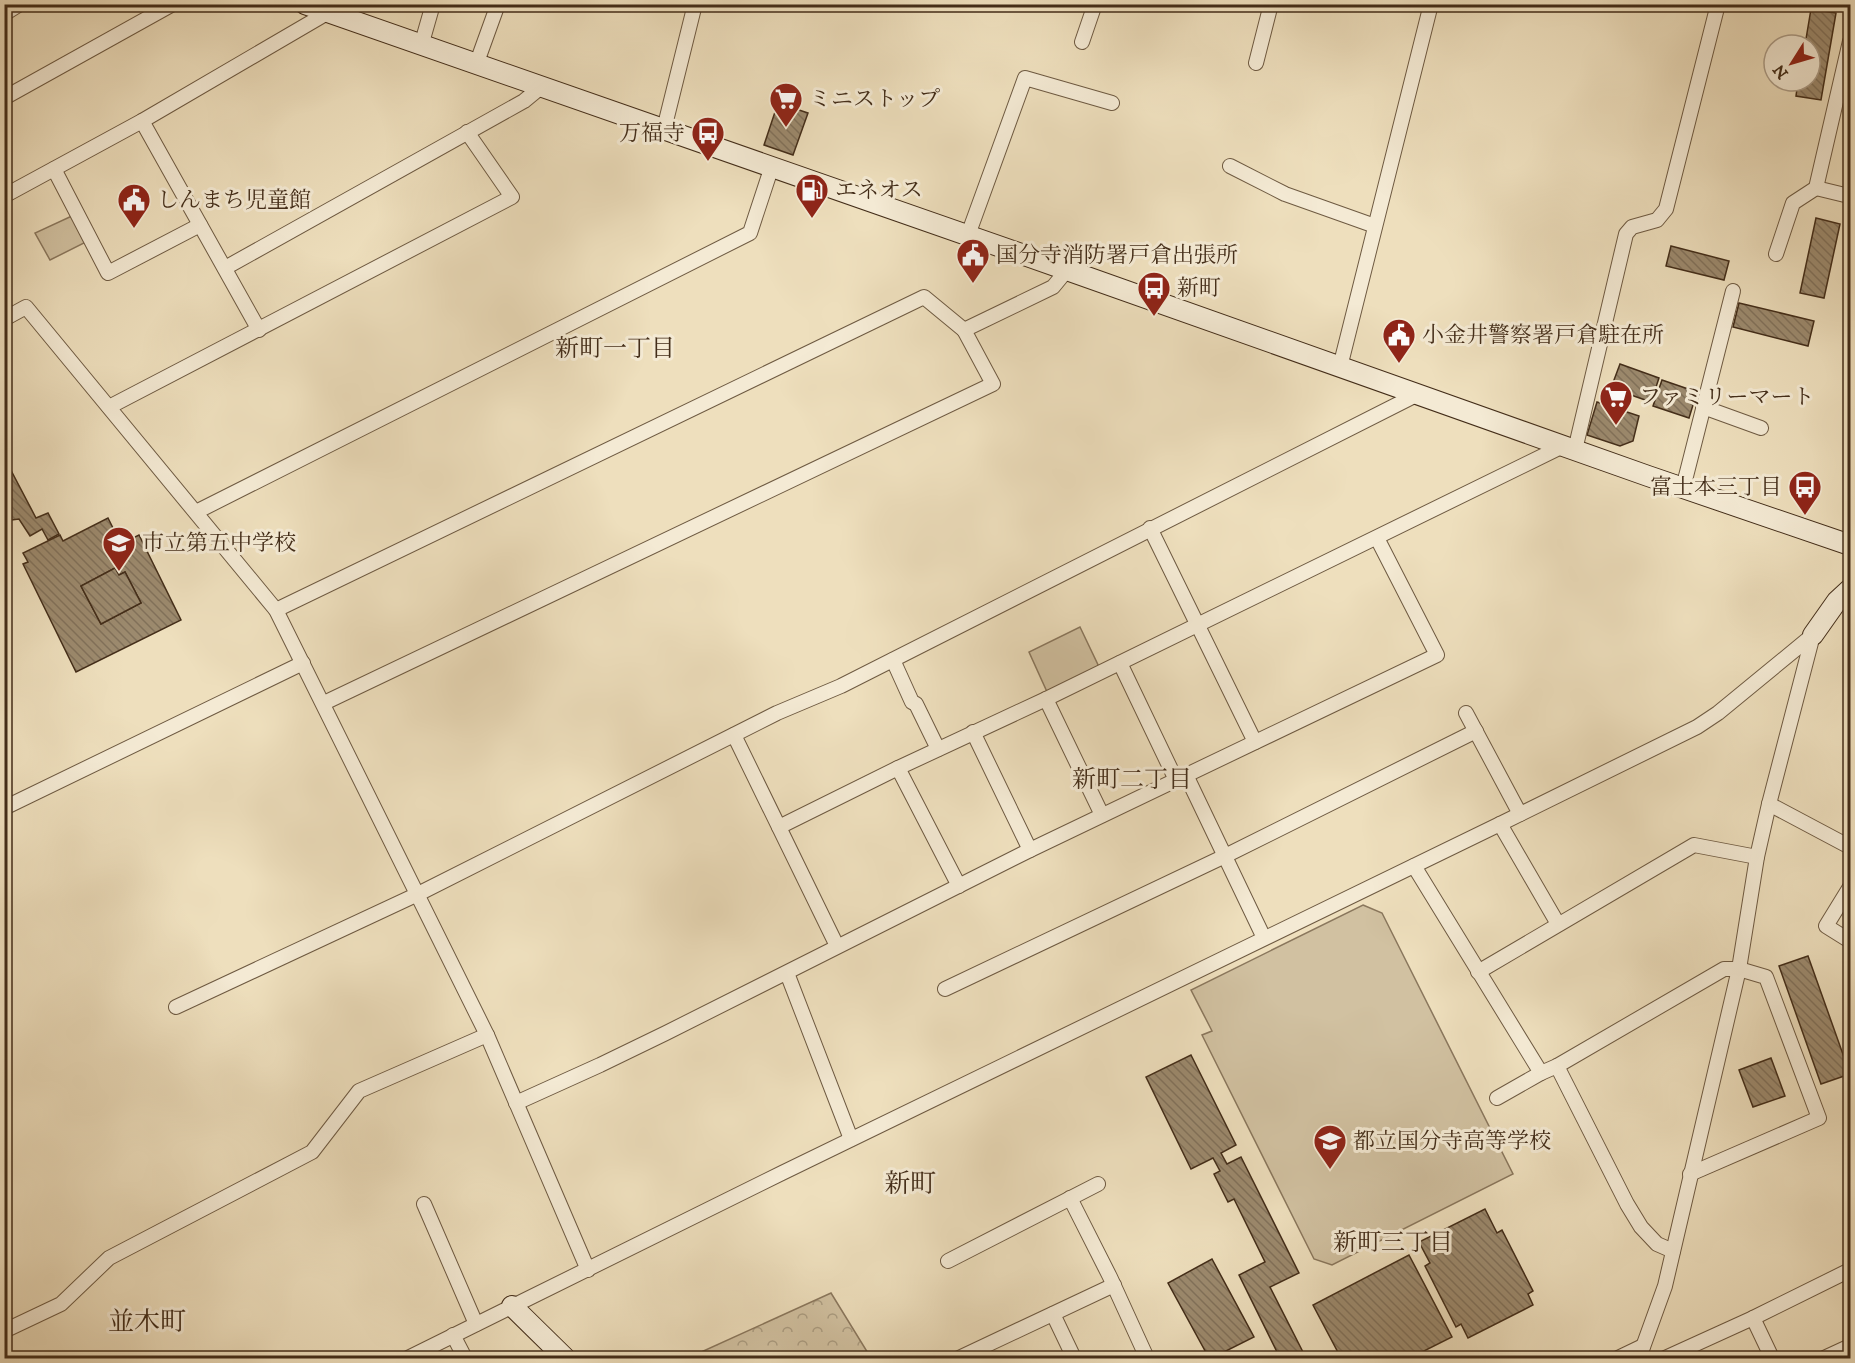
<svg xmlns="http://www.w3.org/2000/svg" width="1855" height="1363" font-family="'IM FELL DW Pica','Noto Serif JP',serif">
  <style>
    .green { fill: #d1c1a1; stroke: #8a775d; stroke-width: 1.5 }
    .forest { fill: url(#forest-crowns); stroke: #8a775d; stroke-width: 1.5 }
    .building { fill: url(#building-back-hatch); stroke: #432d19; stroke-width: 1.5; fill-rule: evenodd }
    .lines { fill: none; stroke-linecap: round; stroke-linejoin: round }
    .street-casing { stroke: #6e5a42; stroke-width: 16 }
    .secondary-casing { stroke: #432d19; stroke-width: 22 }
    .street { stroke: #f4ead4; stroke-width: 14 }
    .secondary { stroke: #f4ead4; stroke-width: 20 }
    .labels { text-anchor: middle; dominant-baseline: central; stroke-width: 6; stroke-linejoin: round; paint-order: stroke }
    .poi-label { font-size: 22px; fill: #432d19; stroke: #f4ead4; text-anchor: start }
    .neighbourhood-label { font-size: 24px; fill: #432d19; stroke: #f4ead4 }
    .quarter-label { font-size: 26px; fill: #432d19; stroke: #f4ead4 }
  </style>
  <defs>
    <pattern id="forest-crowns" width="20" height="18" patternUnits="userSpaceOnUse" patternTransform="scale(1.5)"><rect width="20" height="18" fill="#d1c1a1"/><path d="M2 6a3 3 0 1 1 6 0M12 15a3 3 0 1 1 6 0" fill="none" stroke="#ab9d82"/></pattern>
    <pattern id="building-back-hatch" width="6" height="6" patternUnits="userSpaceOnUse" patternTransform="scale(1.5)"><rect width="6" height="6" fill="#9c8a6e"/><path d="M-1 5l2 2M0 0l6 6M5-1l2 2" fill="none" stroke="#81715a"/></pattern>
  </defs>
  <rect width="100%" height="100%" fill="#eedfbd"/>
  <filter id="stains"><feTurbulence type="fractalNoise" baseFrequency=".00333" numOctaves="4"/><feColorMatrix values="0 0 0 0 .2 0 0 0 0 .09 0 0 0 0 .02 0 0 0 .5 -.17"/></filter>
  <radialGradient id="worn" r=".72"><stop offset=".6" stop-color="#630" stop-opacity="0"/><stop offset="1" stop-color="#630" stop-opacity=".3"/></radialGradient>
  <!-- green -->
  <g class="green">
    <polygon points="74,215 88,241 50,260 35,233"/>
    <polygon points="1080,627 1100,669 1048,694 1029,652"/>
    <polygon points="1363,905 1382,913 1513,1174 1332,1265 1314,1259 1202,1035 1212,1031 1191,990"/>
  </g>
  <!-- forest -->
  <polygon class="forest" points="831,1293 871,1358 688,1358"/>
  <!-- building -->
  <g class="building">
    <polygon points="1811,9 1836,13 1821,100 1796,96 1798,81 1810,81 1810,45 1805,45"/>
    <polygon points="778,103 808,113 793,155 764,145"/>
    <polygon points="1816,218 1840,224 1824,298 1800,293"/>
    <polygon points="1671,246 1729,261 1724,280 1666,266"/>
    <polygon points="1739,303 1814,321 1808,346 1733,327"/>
    <polygon points="1620,364 1659,378 1651,402 1611,388"/>
    <polygon points="1662,380 1697,392 1689,418 1653,406"/>
    <polygon points="1597,402 1639,416 1633,441 1620,446 1587,435"/>
    <polygon points="4,457 36,518 48,513 59,534 48,540 42,529 30,536 19,519 4,521"/>
    <path d="M108 518 121 544 139 535 181 620 76 672 23 564 28 562 23 553 60 535 63 541ZM115 568 119 575 125 572 141 603 101 624 81 586Z"/>
    <polygon points="115,568 119,575 125,572 141,603 101,624 81,586"/>
    <polygon points="1808,956 1850,1074 1821,1084 1779,966"/>
    <polygon points="1191,1055 1236,1145 1221,1153 1227,1164 1241,1157 1299,1273 1270,1287 1306,1358 1280,1358 1239,1275 1265,1262 1234,1199 1228,1202 1214,1174 1220,1171 1213,1158 1191,1169 1146,1077"/>
    <polygon points="1771,1058 1785,1096 1753,1107 1739,1070"/>
    <polygon points="1485,1209 1497,1233 1502,1230 1533,1291 1528,1294 1533,1305 1468,1338 1461,1324 1456,1327 1425,1266 1430,1263 1419,1242"/>
    <polygon points="1409,1255 1452,1337 1410,1358 1341,1358 1313,1305"/>
    <polygon points="1212,1259 1254,1337 1212,1358 1209,1358 1168,1283"/>
  </g>
  <g class="lines">
    <defs>
      <g id="street">
        <polyline points="540,4 544,4"/>
        <polyline points="4,14 20,4"/>
        <polyline points="1082,42 1095,4"/>
        <polyline points="421,46 433,4"/>
        <polyline points="1256,63 1271,4"/>
        <polyline points="476,65 498,4"/>
        <polyline points="4,98 173,4"/>
        <polyline points="142,121 259,330"/>
        <polyline points="664,129 695,4"/>
        <polyline points="1230,166 1285,194 1375,226"/>
        <polyline points="54,169 108,273 200,225"/>
        <polyline points="1816,188 1849,196"/>
        <polyline points="4,196 142,121 327,13"/>
        <polyline points="968,235 1025,78 1112,103"/>
        <polyline points="1776,254 1793,203 1816,188 1850,41"/>
        <polyline points="225,268 524,101 541,87"/>
        <polyline points="4,319 26,307 276,610 487,1035 588,1270"/>
        <polyline points="1340,367 1431,4"/>
        <polyline points="109,407 512,197 467,132"/>
        <polyline points="1703,407 1761,428"/>
        <polyline points="1575,450 1626,234 1632,227 1657,220 1666,209 1718,4"/>
        <polyline points="1683,488 1733,291"/>
        <polyline points="196,512 750,233 772,166"/>
        <polyline points="1150,528 1255,742"/>
        <polyline points="276,610 924,297 964,330"/>
        <polyline points="893,660 912,702 916,704 938,749"/>
        <polyline points="1120,663 1176,780"/>
        <polyline points="1046,699 1102,815"/>
        <polyline points="324,703 993,384 964,330 1053,287 1067,270"/>
        <polyline points="1466,713 1520,814"/>
        <polyline points="973,732 1030,850"/>
        <polyline points="734,735 837,946"/>
        <polyline points="898,768 959,886"/>
        <polyline points="1186,775 1264,938"/>
        <polyline points="1769,804 1850,847"/>
        <polyline points="4,808 303,663"/>
        <polyline points="1500,824 1558,924"/>
        <polyline points="779,827 898,768 1046,699 1563,446"/>
        <polyline points="1414,866 1541,1073"/>
        <polyline points="1850,887 1826,926 1850,941"/>
        <polyline points="1478,972 1694,845 1757,857"/>
        <polyline points="787,973 851,1139"/>
        <polyline points="945,989 1225,856 1476,731"/>
        <polyline points="176,1007 418,894 777,713 841,686 1418,394"/>
        <polyline points="1557,1066 1627,1204 1641,1227 1657,1244 1673,1251"/>
        <polyline points="1497,1098 1541,1073 1557,1066 1724,969 1739,969 1766,977 1819,1118 1690,1174"/>
        <polyline points="516,1103 600,1065 666,1033 1030,850 1437,655 1377,538"/>
        <polyline points="1070,1198 1110,1277 1147,1358"/>
        <polyline points="424,1204 476,1324"/>
        <polyline points="948,1261 1098,1184"/>
        <polyline points="1053,1314 1074,1358"/>
        <polyline points="1753,1318 1850,1270"/>
        <polyline points="4,1331 61,1304 109,1258 312,1152 359,1091 487,1035"/>
        <polyline points="453,1335 465,1358"/>
        <polyline points="408,1358 782,1173 1500,824 1697,727 1718,713 1813,635"/>
        <polyline points="959,1358 1114,1285"/>
        <polyline points="1618,1358 1643,1346"/>
        <polyline points="1639,1358 1665,1286 1739,969 1757,857 1769,804 1813,635"/>
        <polyline points="1665,1358 1753,1318 1772,1358"/>
        <polyline points="1824,1358 1850,1346"/>
      </g>
      <g id="secondary">
        <polyline points="305,4 1067,270 1648,476 1850,545"/>
        <polyline points="1813,635 1837,601 1850,589"/>
        <polyline points="512,1306 565,1358"/>
      </g>
    </defs>
    <!-- street casing -->
    <use href="#street" class="street-casing"/>
    <!-- secondary casing -->
    <use href="#secondary" class="secondary-casing"/>
    <!-- street -->
    <use href="#street" class="street"/>
    <!-- secondary -->
    <use href="#secondary" class="secondary"/>
  </g>
  <!-- icons -->
  <defs>
    <symbol id="supermarket-pin" viewBox="-11 -11 22 30"><path d="M0 17L-7.5 6A9.5 9.5 0 1 1 7.5 6Z" fill="#8f2418" stroke="#f4ead4"/><path d="M-6-5.5h2.5l.6 2H6L4.5 2H-2.5L-4.4-4H-6ZM-1.5 3.2a1.3 1.3 0 1 0 .1 0ZM3 3.2a1.3 1.3 0 1 0 .1 0Z" fill="#fff"/></symbol>
    <symbol id="bus-pin" viewBox="-11 -11 22 30"><path d="M0 17L-7.5 6A9.5 9.5 0 1 1 7.5 6Z" fill="#8f2418" stroke="#f4ead4"/><path d="M-5-6H5V4H4V6H2V4H-2V6H-4V4H-5ZM-3.5-4V0h7V-4ZM-3.5 1.2v1.5H-2V1.2ZM2 1.2v1.5H3.5V1.2Z" fill="#fff"/></symbol>
    <symbol id="fuel-pin" viewBox="-11 -11 22 30"><path d="M0 17L-7.5 6A9.5 9.5 0 1 1 7.5 6Z" fill="#8f2418" stroke="#f4ead4"/><path d="M-5.5-6h7V0h2V4h1.3V-2.5L3-4.5l.8-.8L6-3V5H2.5V1h-1V6h-7ZM-4.2-4.7v3.2H.2V-4.7Z" fill="#fff"/></symbol>
    <symbol id="civic-pin" viewBox="-11 -11 22 30"><path d="M0 17L-7.5 6A9.5 9.5 0 1 1 7.5 6Z" fill="#8f2418" stroke="#f4ead4"/><path d="M-.6-6.5H3V-4.5H.6V-3L4-1V1h2V6H-6V1h2V-1L-.6-3ZM-1.2 2.5V6h2.4V2.5Z" fill="#fff"/></symbol>
    <symbol id="school-pin" viewBox="-11 -11 22 30"><path d="M0 17L-7.5 6A9.5 9.5 0 1 1 7.5 6Z" fill="#8f2418" stroke="#f4ead4"/><path d="M0-5L7-2L0 1L-7-2ZM-4 1L0 2.5L4 1V4Q0 6-4 4Z" fill="#fff"/></symbol>
  </defs>
  <g fill-rule="evenodd">
    <use href="#supermarket-pin" x="767" y="80" width="38" height="52"/>
    <use href="#bus-pin" x="689" y="114" width="38" height="52"/>
    <use href="#fuel-pin" x="793" y="171" width="38" height="52"/>
    <use href="#civic-pin" x="115" y="181" width="38" height="52"/>
    <use href="#civic-pin" x="954" y="236" width="38" height="52"/>
    <use href="#bus-pin" x="1135" y="269" width="38" height="52"/>
    <use href="#civic-pin" x="1380" y="316" width="38" height="52"/>
    <use href="#supermarket-pin" x="1597" y="378" width="38" height="52"/>
    <use href="#bus-pin" x="1786" y="468" width="38" height="52"/>
    <use href="#school-pin" x="100" y="524" width="38" height="52"/>
    <use href="#school-pin" x="1311" y="1122" width="38" height="52"/>
  </g>
  <g class="labels">
    <!-- poi labels -->
    <g class="poi-label">
      <text x="809" y="99">ミニストップ</text>
      <text x="685" y="133" text-anchor="end">万福寺</text>
      <text x="835" y="190">エネオス</text>
      <text x="157" y="200">しんまち児童館</text>
      <text x="996" y="255">国分寺消防署戸倉出張所</text>
      <text x="1177" y="288">新町</text>
      <text x="1422" y="335">小金井警察署戸倉駐在所</text>
      <text x="1639" y="397">ファミリーマート</text>
      <text x="1782" y="487" text-anchor="end">富士本三丁目</text>
      <text x="142" y="543">市立第五中学校</text>
      <text x="1353" y="1141">都立国分寺高等学校</text>
    </g>
    <!-- neighbourhood labels -->
    <g class="neighbourhood-label">
      <text x="615" y="349">新町一丁目</text>
      <text x="1132" y="780">新町二丁目</text>
      <text x="1393" y="1243">新町三丁目</text>
    </g>
    <!-- quarter labels -->
    <g class="quarter-label">
      <text x="910" y="1184">新町</text>
      <text x="147" y="1322">並木町</text>
    </g>
  </g>
  <!-- margin -->
  <rect width="1855" height="1363" fill="none" stroke="#eedfbd" stroke-width="24"/>
  <rect x="6" y="6" width="1843" height="1351" fill="none" stroke="#432d19" stroke-width="3"/>
  <rect x="12" y="12" width="1831" height="1339" fill="none" stroke="#432d19" stroke-width="1.5"/>
  <!-- north arrow -->
  <g transform="translate(1792 63) rotate(233)"><circle r="28" fill="#f4ead4" stroke="#ad9e89" stroke-width="1.5"/>
  <path d="M0-4.5L10 22L0 15L-10 22Z" fill="#8f2418"/>
  <text y="-9" font-size="16" font-weight="bold" text-anchor="middle" fill="#432d19">N</text>
  </g>
  <rect width="100%" height="100%" filter="url(#stains)"/>
  <rect width="100%" height="100%" fill="url(#worn)"/>
</svg>
